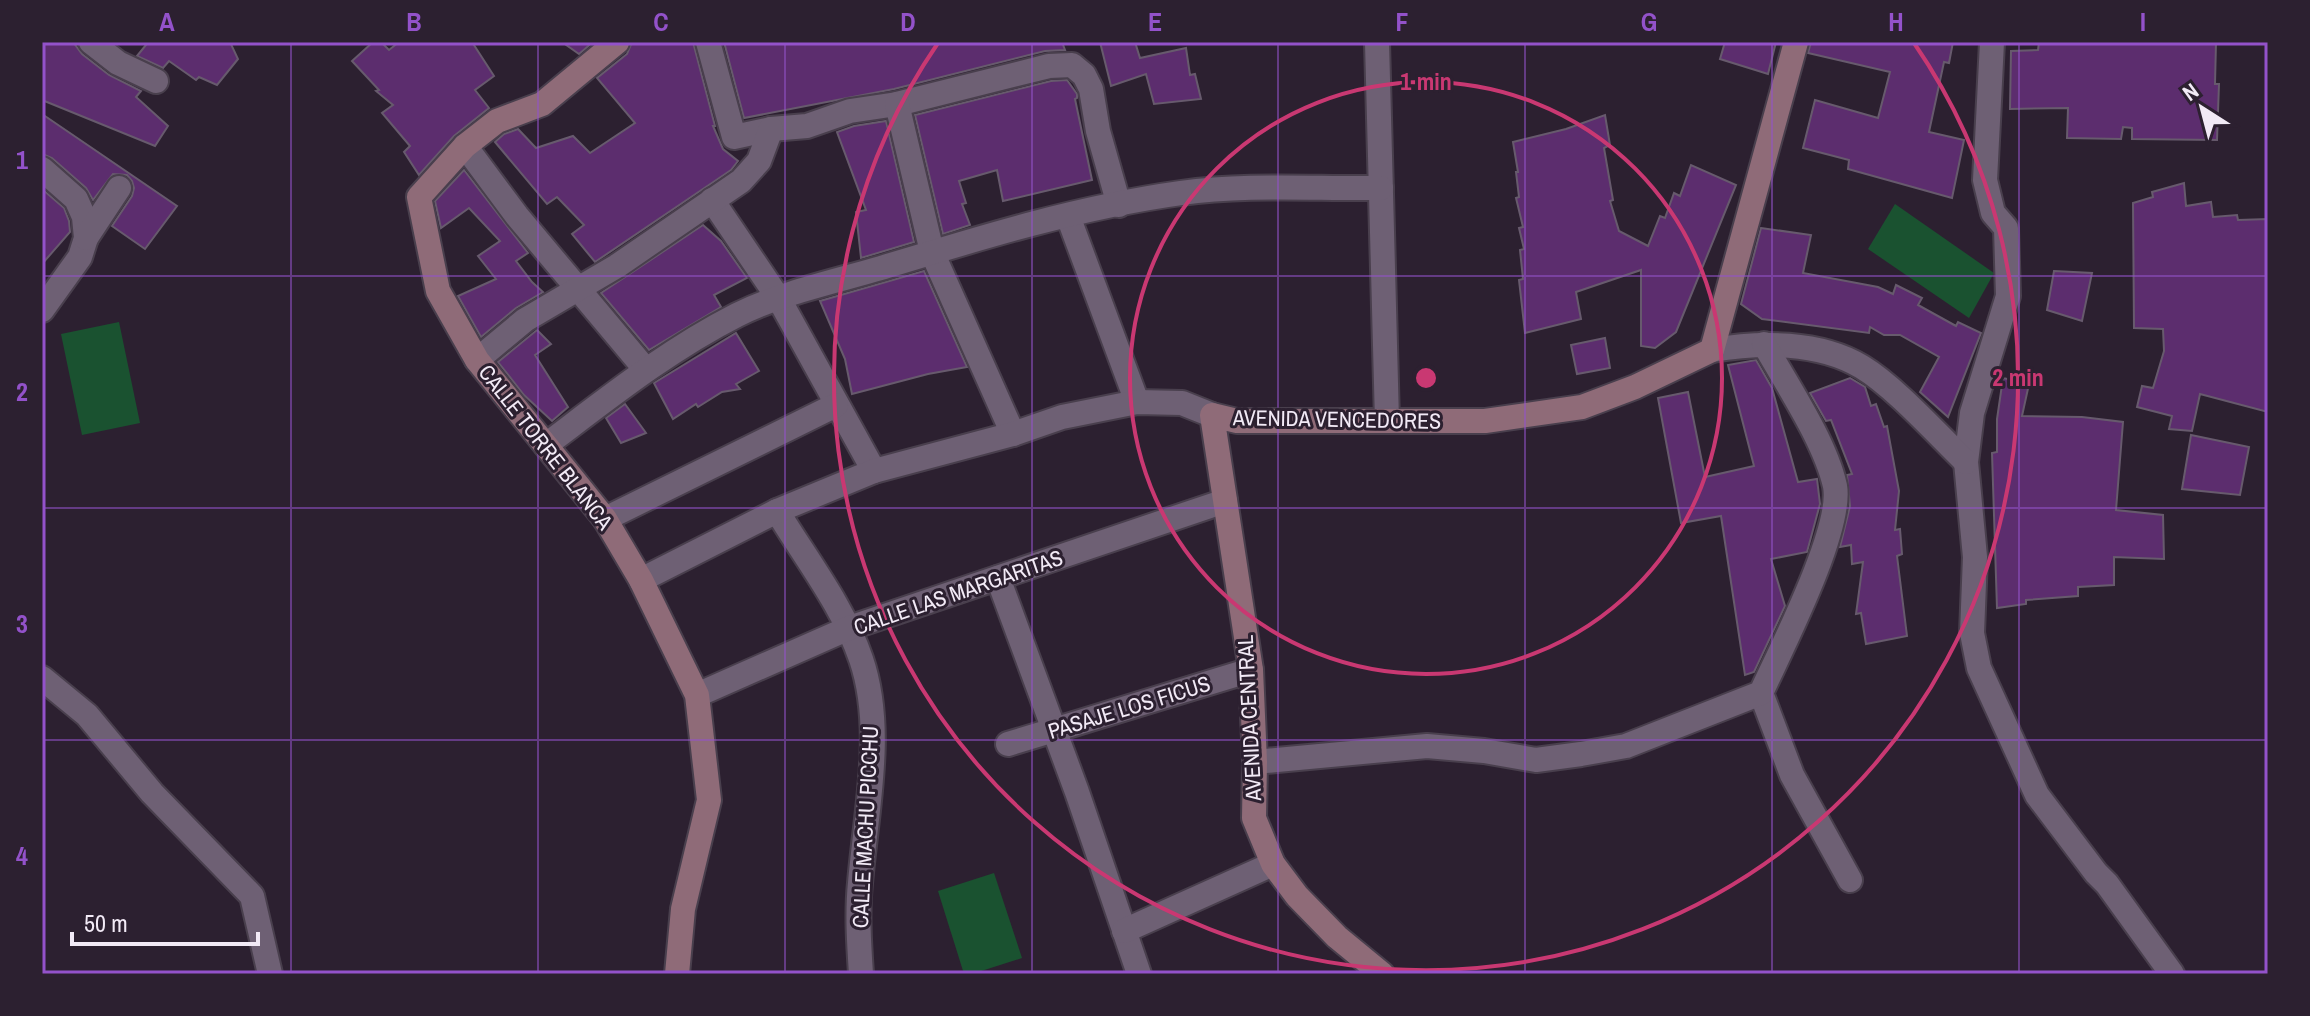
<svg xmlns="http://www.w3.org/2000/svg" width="2310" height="1016" font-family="'Archivo Narrow',sans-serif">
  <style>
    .green { fill: #1a5230 }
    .building { fill: #5c2d6e; stroke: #675a6d; stroke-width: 2 }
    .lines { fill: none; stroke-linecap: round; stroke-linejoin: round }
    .street-casing { stroke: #493f4d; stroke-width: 28 }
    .secondary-casing { stroke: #493f4d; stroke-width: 28 }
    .street { stroke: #6e6074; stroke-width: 24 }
    .secondary { stroke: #8f6b78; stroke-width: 24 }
    .grid { fill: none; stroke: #9352ca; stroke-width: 2; stroke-opacity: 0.55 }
    .ring { fill: none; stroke: #c93872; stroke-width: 4 }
    .labels { text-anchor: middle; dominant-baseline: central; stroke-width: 6; stroke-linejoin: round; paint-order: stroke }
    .street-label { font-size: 22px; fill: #f2eaf6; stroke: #2c2030 }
    .centre { fill: #c93872; stroke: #2c2030; stroke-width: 4 }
    .ring-label { font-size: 24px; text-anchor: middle; font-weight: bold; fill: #c93872; stroke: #2c2030; stroke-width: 6; stroke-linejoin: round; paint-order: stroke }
    .neatline { fill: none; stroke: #9352ca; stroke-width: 3 }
    .grid-label { font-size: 26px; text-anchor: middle; font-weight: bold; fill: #9352ca }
  </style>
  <rect width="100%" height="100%" fill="#2c2030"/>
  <!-- green -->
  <g class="green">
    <polygon points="1895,204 1994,273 1969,318 1868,249"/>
    <polygon points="119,322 140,423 82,435 61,334"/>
    <polygon points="994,873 1022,958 972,974 964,974 938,891"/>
  </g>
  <!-- building -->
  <g class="building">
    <polygon points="42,42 73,42 82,54 109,75 141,91 136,97 168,126 155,146 42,100"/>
    <polygon points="141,42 230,42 238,59 217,85 199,77 196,80 169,61 163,68 137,56 146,45"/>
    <polygon points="373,42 381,42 389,50 399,42 472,42 494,76 475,90 489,108 454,136 419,175 404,152 410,146 382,113 393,105 376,91 379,90 352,61"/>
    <polygon points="562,42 593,42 579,54"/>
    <polygon points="632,42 693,42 715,126 713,126 723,149 738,161 731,170 595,262 572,234 584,225 557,197 547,204 495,142 504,134 518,129 536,148 573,136 590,153 635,123 597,78 627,54"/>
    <polygon points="724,42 1062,42 1065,50 1045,51 894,89 744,118"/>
    <polygon points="1100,42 1135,42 1140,58 1186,48 1190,75 1195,74 1201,99 1154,104 1146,74 1111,86"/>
    <polygon points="1725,42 1776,42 1768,74 1720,59"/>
    <polygon points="1811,42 1953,42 1949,63 1944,62 1929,132 1964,140 1952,198 1848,169 1849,160 1803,148 1815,100 1878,118 1890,72 1808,53"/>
    <polygon points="2039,42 2216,42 2215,84 2219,84 2217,140 2132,139 2132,128 2123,127 2121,139 2067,138 2068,108 2010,109 2011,51 2038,50"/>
    <polygon points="1067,80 1077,94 1077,98 1075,99 1092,180 1003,201 997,170 959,181 966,203 962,204 970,225 943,234 915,115 1051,81"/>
    <polygon points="42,114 177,206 145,249 112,226 132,196 134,188 132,181 127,175 113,174 93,200 86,188 52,158 42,154"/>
    <polygon points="1605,115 1610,145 1604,148 1613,200 1610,201 1619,231 1648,246 1660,216 1665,218 1674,193 1680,196 1691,165 1736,185 1676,332 1655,348 1641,346 1641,270 1576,292 1581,319 1525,333 1519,280 1523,279 1520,250 1524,249 1519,228 1523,227 1516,198 1519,197 1516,172 1518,172 1513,142 1566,129"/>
    <polygon points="886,121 914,242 861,258 856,212 866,210 837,132 854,126"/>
    <polygon points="464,170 528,253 516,261 532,282 543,292 516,308 481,337 458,296 496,279 478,256 500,241 469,208 441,228 435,201"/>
    <polygon points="2184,183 2186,206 2211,202 2213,217 2237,215 2238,220 2268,219 2268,412 2200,394 2192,431 2169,429 2172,416 2137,407 2142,386 2153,388 2164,351 2163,329 2134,328 2133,203 2153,197 2152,192"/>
    <polygon points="42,189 64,208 69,221 70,232 42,264"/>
    <polygon points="703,225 721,241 747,278 714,295 721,307 649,350 601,293"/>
    <polygon points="1761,228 1811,235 1803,273 1878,287 1893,294 1896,285 1922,298 1918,305 1956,326 1958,322 1981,333 1948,417 1920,392 1939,357 1900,335 1884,335 1870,327 1869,333 1762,319 1741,304"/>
    <polygon points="924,271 967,367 928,374 852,394 845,359 820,301"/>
    <polygon points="2054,271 2092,273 2082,321 2047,310"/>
    <polygon points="537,330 551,344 535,355 568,407 552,421 524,395 498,362"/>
    <polygon points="736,333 759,371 736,384 740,389 722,392 698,407 696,404 673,419 654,383"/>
    <polygon points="1605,338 1610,368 1577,374 1571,345"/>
    <polygon points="1756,360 1772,388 1798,482 1817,479 1820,504 1807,552 1771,559 1785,606 1754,672 1745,675 1721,516 1681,523 1658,398 1688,392 1705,477 1754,466 1728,365"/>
    <polygon points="1850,378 1865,387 1871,406 1876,404 1884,427 1887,426 1899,491 1895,530 1900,529 1902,554 1897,556 1907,636 1866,644 1861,613 1856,614 1863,562 1852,564 1851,545 1840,547 1850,506 1847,475 1852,474 1831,420 1826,421 1810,393"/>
    <polygon points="2003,378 2029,384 2022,416 2082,417 2123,422 2116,510 2163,515 2164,559 2114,557 2114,585 2078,587 2078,596 2026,600 2026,604 1997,608 1992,453 1997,452 1997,419"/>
    <polygon points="625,404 646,433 621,443 606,418"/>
    <polygon points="2191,435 2249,447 2240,495 2182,489"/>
  </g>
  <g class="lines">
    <defs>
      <g id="street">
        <polyline points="91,42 118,63 156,81"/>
        <polyline points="708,42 734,137 771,129 807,126 850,111 897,104 1049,66 1072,65 1084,75 1091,89 1098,131 1119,205"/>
        <polyline points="1377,42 1387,421"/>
        <polyline points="1992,42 1985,180 1993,213 2006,228 2008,296 1972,413 1966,462 1975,557 1972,633 1979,668 2037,795 2096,873 2107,884 2172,974"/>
        <polyline points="897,104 932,252 1013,434"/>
        <polyline points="465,146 517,216 646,370"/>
        <polyline points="42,169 76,199 84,217 86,238 80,257 42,310"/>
        <polyline points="712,200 779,299 874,471"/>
        <polyline points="1068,216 1137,402"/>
        <polyline points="86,238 119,188"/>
        <path d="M1712 350C1760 342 1819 341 1862 367 1895 387 1937 434 1966 462"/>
        <polyline points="477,360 525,320 617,266 741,181 759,161 771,129"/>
        <path d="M546 445C607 399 668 350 737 315 781 293 833 282 881 268 979 238 1079 207 1181 193 1247 184 1315 189 1381 188"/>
        <path d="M777 511C806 559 843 606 861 659 885 729 866 811 860 883 857 913 859 944 861 974"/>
        <polyline points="605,519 836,405"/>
        <polyline points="998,578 1077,792 1139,974"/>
        <polyline points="641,580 777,511 874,471 1013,434 1062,417 1137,402 1182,403 1212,415"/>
        <polyline points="42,678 87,715 152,793 252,896 270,974"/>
        <polyline points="1761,693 1792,775 1850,880"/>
        <polyline points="697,695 849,628 1225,501"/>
        <polyline points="1008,744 1251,670"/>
        <path d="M1255 762 1427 746 1484 751 1536 760 1581 754 1626 746 1761 693C1781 649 1843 529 1835 486 1825 441 1787 385 1764 344"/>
        <polyline points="1124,931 1273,864"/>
      </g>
      <g id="secondary">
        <polyline points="617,42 542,104 497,121 465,146 419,197 438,291 477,360 605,519 641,580 697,695 709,800 683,909 677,974"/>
        <polyline points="1382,974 1337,937 1297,896 1273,864 1254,818 1255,762 1251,670 1212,415 1237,421 1485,421 1582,407 1635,387 1712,350 1796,42"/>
      </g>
    </defs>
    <!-- street casing -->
    <use href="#street" class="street-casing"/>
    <!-- secondary casing -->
    <use href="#secondary" class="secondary-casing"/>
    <!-- street -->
    <use href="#street" class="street"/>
    <!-- secondary -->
    <use href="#secondary" class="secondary"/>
  </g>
  <!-- grid -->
  <path class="grid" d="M291 42V974M538 42V974M785 42V974M1032 42V974M1278 42V974M1525 42V974M1772 42V974M2019 42V974M42 276H2268M42 508H2268M42 740H2268"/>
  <!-- distance rings -->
  <g class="ring">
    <circle cx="1426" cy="378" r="296"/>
    <path d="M1914 43A592 592 0 1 1 938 43"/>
  </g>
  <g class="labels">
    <!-- street labels -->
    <g class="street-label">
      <text transform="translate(1337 419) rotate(1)">AVENIDA VENCEDORES</text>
      <text transform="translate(546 447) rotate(52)">CALLE TORRE BLANCA</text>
      <text transform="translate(958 592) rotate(-19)">CALLE LAS MARGARITAS</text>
      <text transform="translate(1129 707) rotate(-17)">PASAJE LOS FICUS</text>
      <text transform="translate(1249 718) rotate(-93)">AVENIDA CENTRAL</text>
      <text transform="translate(865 827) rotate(-87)">CALLE MACHU PICCHU</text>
    </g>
  </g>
  <circle cx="1426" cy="378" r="12" class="centre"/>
  <g class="ring-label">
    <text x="1426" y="90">1 min</text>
    <text x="2018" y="386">2 min</text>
  </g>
  <!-- border -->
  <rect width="2310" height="1016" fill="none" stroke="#2c2030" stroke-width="88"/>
  <!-- north arrow -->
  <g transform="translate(2202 108) rotate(324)" stroke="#2c2030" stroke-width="6" paint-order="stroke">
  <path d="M0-6L14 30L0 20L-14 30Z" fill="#f2eaf6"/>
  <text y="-12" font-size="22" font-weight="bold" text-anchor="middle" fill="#f2eaf6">N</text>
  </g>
  <!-- scale -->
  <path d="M72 932v12h186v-12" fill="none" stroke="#f2eaf6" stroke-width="4"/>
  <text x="84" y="932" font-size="24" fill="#f2eaf6" stroke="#2c2030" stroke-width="6" paint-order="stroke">50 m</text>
  <rect x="44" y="44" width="2222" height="928" class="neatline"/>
  <g class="grid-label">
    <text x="167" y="31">A</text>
    <text x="414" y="31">B</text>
    <text x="661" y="31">C</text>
    <text x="908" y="31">D</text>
    <text x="1155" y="31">E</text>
    <text x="1402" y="31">F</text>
    <text x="1649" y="31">G</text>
    <text x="1896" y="31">H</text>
    <text x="2143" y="31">I</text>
    <text x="22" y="169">1</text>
    <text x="22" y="401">2</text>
    <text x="22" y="633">3</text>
    <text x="22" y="865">4</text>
  </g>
</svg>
